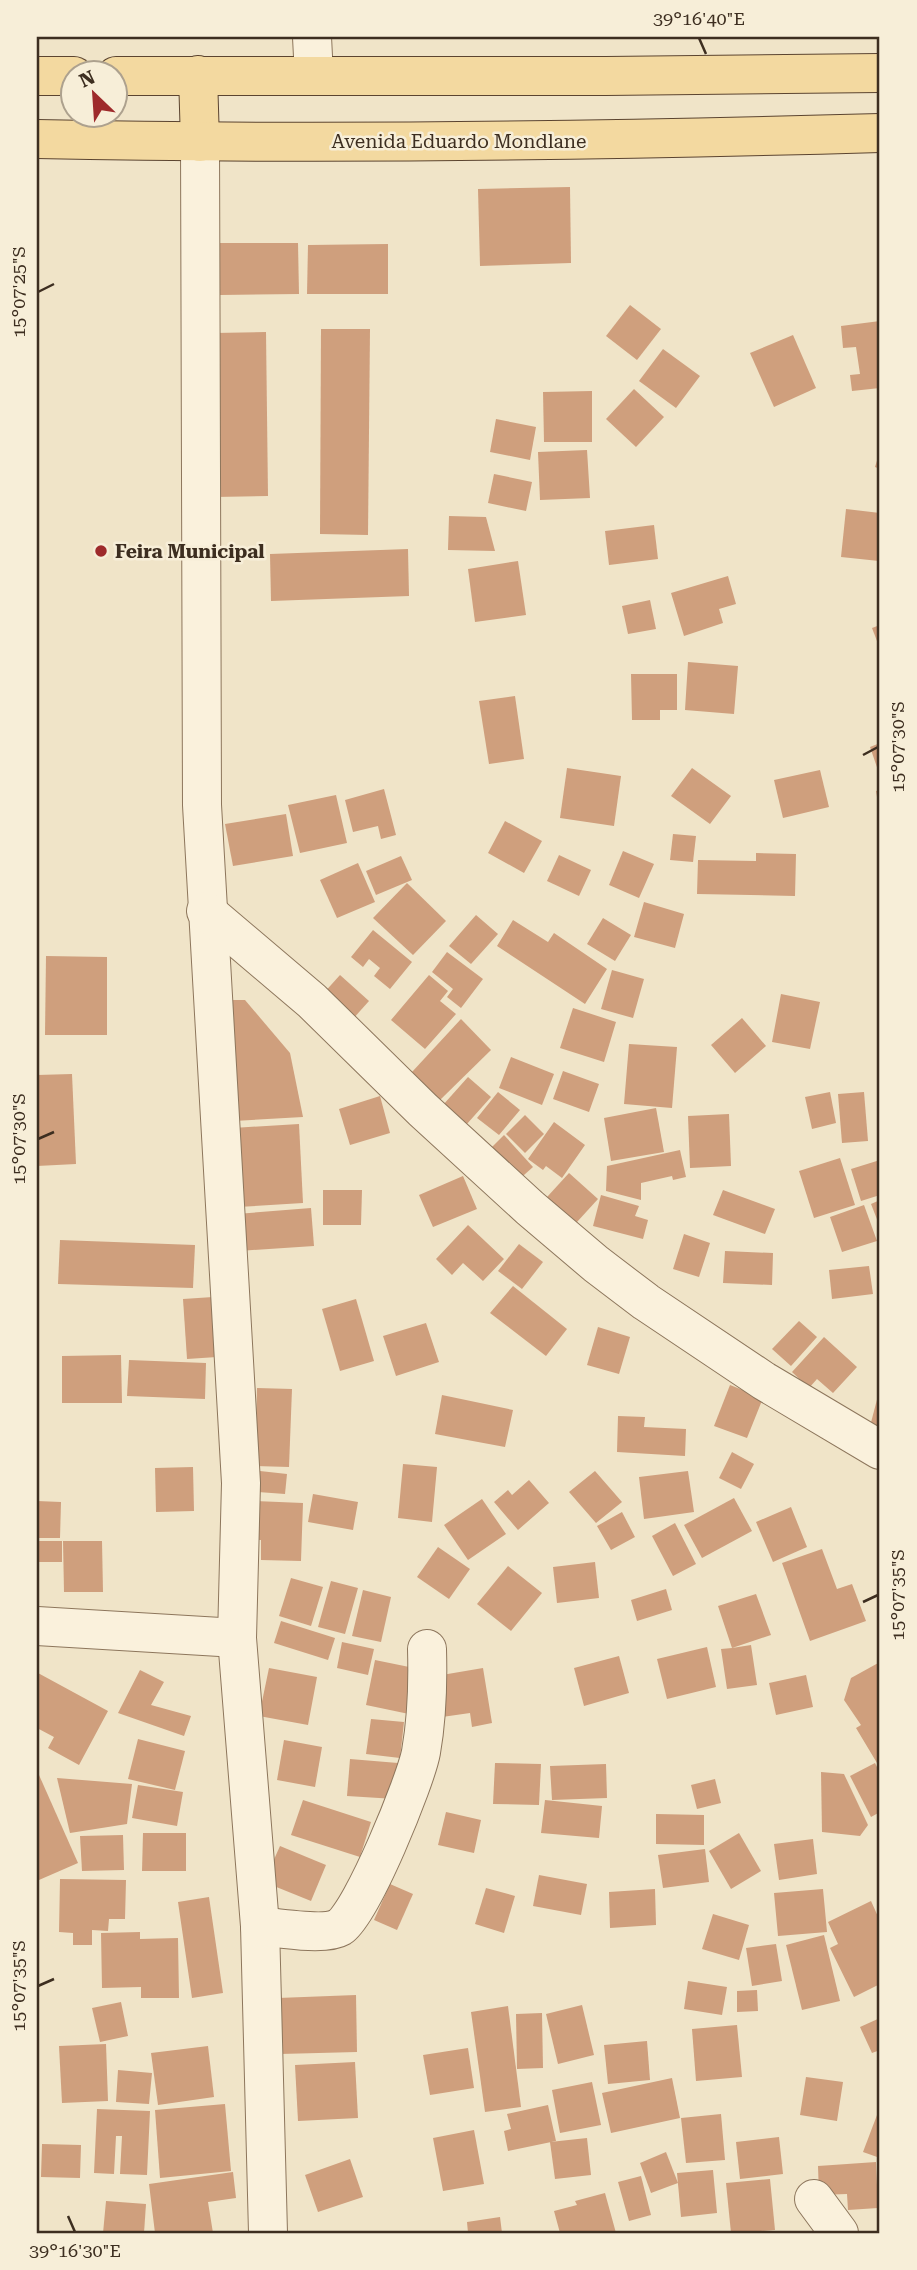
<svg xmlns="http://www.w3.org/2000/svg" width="917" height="2270" font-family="'Roboto Serif',serif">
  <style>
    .building { fill: #cf9f7d }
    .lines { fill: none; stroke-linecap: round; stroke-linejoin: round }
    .minor-casing { stroke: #8d765c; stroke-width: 40 }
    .major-casing { stroke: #5b4430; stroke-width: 40 }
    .minor { stroke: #faf1dc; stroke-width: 38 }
    .major { stroke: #f3d9a0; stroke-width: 38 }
    .ticks { fill: none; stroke: #3d2e20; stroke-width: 2.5 }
    .poi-dot { fill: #9e2a2b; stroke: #f7eed8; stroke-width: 2.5 }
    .labels { text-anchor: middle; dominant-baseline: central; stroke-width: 5; stroke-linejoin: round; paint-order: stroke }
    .street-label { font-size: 19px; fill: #3d2e20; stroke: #f7eed8 }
    .poi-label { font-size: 19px; font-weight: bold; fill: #3d2e20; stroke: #f7eed8; text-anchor: start }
    .neatline { fill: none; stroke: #3d2e20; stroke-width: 2.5 }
    .ticks-label { font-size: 18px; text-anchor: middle; fill: #3d2e20 }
  </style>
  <rect width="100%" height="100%" fill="#f0e4c8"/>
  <!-- building -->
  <g class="building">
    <polygon points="570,187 571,263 480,266 478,189"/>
    <polygon points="220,243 298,243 299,294 220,295"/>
    <polygon points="388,244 388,294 307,294 308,245"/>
    <polygon points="630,305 661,329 637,360 606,336"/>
    <polygon points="880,321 880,388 852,391 850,375 860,374 856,347 843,348 841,326"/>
    <polygon points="321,329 370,329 368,535 320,534"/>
    <polygon points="266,332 268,496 215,497 214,333"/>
    <polygon points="793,335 816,388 774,407 750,353"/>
    <polygon points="663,349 700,376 676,408 639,381"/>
    <polygon points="634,389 664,417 636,447 606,419"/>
    <polygon points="592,391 592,442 544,442 543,392"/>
    <polygon points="496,419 536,427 530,460 490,452"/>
    <polygon points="587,450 590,498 540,500 538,452"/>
    <polygon points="880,451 880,469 875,467"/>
    <polygon points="494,474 532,482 526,511 488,503"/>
    <polygon points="846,509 880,513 879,561 841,557"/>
    <polygon points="449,516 486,517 495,551 448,550"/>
    <polygon points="654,525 658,559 609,565 605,531"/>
    <polygon points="408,549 409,596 271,601 270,554"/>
    <polygon points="518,561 526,615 475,622 468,569"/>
    <polygon points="728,576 736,604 719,609 723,623 684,636 671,593"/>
    <polygon points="650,600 656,629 628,634 622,606"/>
    <polygon points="880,625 880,649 872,628"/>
    <polygon points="688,662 738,666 734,714 685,710"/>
    <polygon points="631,674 677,674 677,710 660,710 660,720 632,720"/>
    <polygon points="515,696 524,759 489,764 479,701"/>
    <polygon points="880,743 880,776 870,747"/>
    <polygon points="567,768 621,776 614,826 560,818"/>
    <polygon points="692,768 731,796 710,824 671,796"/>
    <polygon points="820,770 829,807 783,818 774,780"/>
    <polygon points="384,789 396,835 381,839 378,826 353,832 345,800"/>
    <polygon points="880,790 880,808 879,809 876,791"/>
    <polygon points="336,795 347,843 300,853 288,805"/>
    <polygon points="286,814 293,856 233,866 225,824"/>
    <polygon points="505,821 542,841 524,873 488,853"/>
    <polygon points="673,834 696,836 693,862 670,860"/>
    <polygon points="623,851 654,864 639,898 609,885"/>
    <polygon points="756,853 796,854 795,896 697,894 698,860 756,861"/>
    <polygon points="559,855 591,870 579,896 547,881"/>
    <polygon points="401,856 412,880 376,895 366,871"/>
    <polygon points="358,863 375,902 337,918 320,880"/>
    <polygon points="407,883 446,921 413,955 373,918"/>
    <polygon points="644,902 684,914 675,948 634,937"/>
    <polygon points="476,915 498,934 471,964 449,946"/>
    <polygon points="603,918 631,935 615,961 587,944"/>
    <polygon points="513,920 548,942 554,933 607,969 585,1004 497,946"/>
    <polygon points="373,930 412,962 390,989 374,976 380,968 369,959 363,967 351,957"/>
    <polygon points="447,952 483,979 461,1008 447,997 453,989 432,972"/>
    <polygon points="46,956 107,957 107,1035 45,1035"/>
    <polygon points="612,970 644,979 633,1018 601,1009"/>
    <polygon points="340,975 369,1001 352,1020 322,995"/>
    <polygon points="429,975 448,991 440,1001 456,1014 425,1049 391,1020"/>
    <polygon points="781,994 820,1002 810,1049 772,1042"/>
    <polygon points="226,1000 245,1000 290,1053 303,1117 234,1121"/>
    <polygon points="573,1008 616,1022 604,1062 560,1048"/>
    <polygon points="742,1018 766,1046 735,1073 711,1045"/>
    <polygon points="461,1019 491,1050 440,1100 412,1072"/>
    <polygon points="629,1044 677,1047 672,1108 624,1104"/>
    <polygon points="511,1057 554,1074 542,1105 499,1088"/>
    <polygon points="563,1071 599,1084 589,1112 553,1099"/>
    <polygon points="72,1074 76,1164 37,1166 37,1075"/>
    <polygon points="468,1077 491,1097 466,1125 443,1105"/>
    <polygon points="498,1092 520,1110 499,1135 477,1118"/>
    <polygon points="830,1092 836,1123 812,1129 805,1097"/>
    <polygon points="864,1092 868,1141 842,1143 838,1094"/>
    <polygon points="380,1096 390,1133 350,1145 339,1109"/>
    <polygon points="656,1108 664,1152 611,1161 604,1118"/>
    <polygon points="729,1114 731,1166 690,1168 688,1116"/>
    <polygon points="525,1115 544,1134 525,1153 506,1134"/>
    <polygon points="554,1122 585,1145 562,1178 546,1166 543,1170 528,1159"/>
    <polygon points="299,1124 303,1203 238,1207 233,1128"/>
    <polygon points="504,1135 533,1167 515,1183 487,1152"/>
    <polygon points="680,1150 686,1177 673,1180 672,1176 641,1183 641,1200 606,1191 607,1166"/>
    <polygon points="840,1158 855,1205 814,1218 799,1171"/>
    <polygon points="880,1160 880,1195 861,1201 851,1169"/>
    <polygon points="569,1173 598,1199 566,1234 537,1208"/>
    <polygon points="463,1176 477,1209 433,1227 419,1195"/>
    <polygon points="323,1190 362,1190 361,1225 323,1225"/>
    <polygon points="723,1190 775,1209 765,1234 713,1215"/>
    <polygon points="601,1195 639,1206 635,1216 648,1220 643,1239 593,1226"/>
    <polygon points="880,1200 880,1227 871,1204"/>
    <polygon points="864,1205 877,1241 842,1252 830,1217"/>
    <polygon points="311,1208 314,1246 239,1251 236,1214"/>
    <polygon points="468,1225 504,1259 483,1281 463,1263 452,1275 436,1259"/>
    <polygon points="684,1234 710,1243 699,1277 673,1269"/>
    <polygon points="60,1240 195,1245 193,1288 58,1284"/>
    <polygon points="519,1244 543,1262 522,1289 498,1271"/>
    <polygon points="725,1251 773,1253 772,1285 723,1283"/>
    <polygon points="869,1266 873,1294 832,1299 829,1270"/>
    <polygon points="513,1286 567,1329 546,1356 490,1313"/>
    <polygon points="213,1297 217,1357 187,1359 183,1299"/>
    <polygon points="356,1299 374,1361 340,1371 322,1309"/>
    <polygon points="799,1321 817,1337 791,1366 772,1349"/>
    <polygon points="426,1323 439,1362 396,1376 383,1336"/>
    <polygon points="598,1327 630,1337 619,1374 587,1365"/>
    <polygon points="824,1337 857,1367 833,1393 817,1379 809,1388 792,1372"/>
    <polygon points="121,1355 122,1403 62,1403 62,1356"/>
    <polygon points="129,1360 206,1363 205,1399 127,1396"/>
    <polygon points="730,1385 763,1398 747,1438 714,1426"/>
    <polygon points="257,1388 292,1389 289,1467 255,1466"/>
    <polygon points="879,1392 880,1392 880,1433 869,1430"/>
    <polygon points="442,1395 513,1410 505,1447 435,1434"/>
    <polygon points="618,1416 645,1417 644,1427 686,1429 685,1456 617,1452"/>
    <polygon points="732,1452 754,1464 741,1489 719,1478"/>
    <polygon points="403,1464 437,1467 432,1522 398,1518"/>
    <polygon points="193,1467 194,1511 156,1512 155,1468"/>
    <polygon points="260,1471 287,1474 285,1494 258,1492"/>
    <polygon points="595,1471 622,1502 596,1523 569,1492"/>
    <polygon points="688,1471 694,1512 644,1519 639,1477"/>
    <polygon points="529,1480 549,1503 518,1530 494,1502 508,1490 512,1495"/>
    <polygon points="313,1494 358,1502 353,1530 308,1522"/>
    <polygon points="734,1498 752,1531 702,1558 684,1525"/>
    <polygon points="482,1499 506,1534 468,1560 444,1525"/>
    <polygon points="37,1501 61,1502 60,1538 37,1538"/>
    <polygon points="255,1501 303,1503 301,1561 261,1560 261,1540 254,1540"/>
    <polygon points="791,1507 807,1547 773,1562 756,1522"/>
    <polygon points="622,1512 635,1537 611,1550 597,1526"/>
    <polygon points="675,1523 696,1564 673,1576 652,1536"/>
    <rect x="37" y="1541" width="25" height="21"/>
    <polygon points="63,1541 102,1541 103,1592 64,1592"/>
    <polygon points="438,1547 470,1569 449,1599 417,1577"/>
    <polygon points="822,1549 837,1589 852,1584 866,1621 810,1641 782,1563"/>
    <polygon points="595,1562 599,1598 557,1603 553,1567"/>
    <polygon points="508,1566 542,1593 511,1631 477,1604"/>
    <polygon points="291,1578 323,1587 311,1626 279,1616"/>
    <polygon points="331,1581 358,1588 345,1634 318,1627"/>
    <polygon points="666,1589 672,1610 637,1621 631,1600"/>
    <polygon points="363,1590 391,1597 381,1642 352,1636"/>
    <polygon points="756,1594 771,1635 732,1648 751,1645 757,1685 727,1689 721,1649 732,1648 718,1606"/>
    <polygon points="281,1621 335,1638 328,1660 274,1643"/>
    <polygon points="342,1642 374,1649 368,1675 337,1668"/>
    <polygon points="707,1647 716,1687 667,1699 657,1659"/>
    <polygon points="619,1656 629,1693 584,1706 574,1668"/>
    <polygon points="375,1660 419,1669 409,1714 366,1705"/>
    <polygon points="880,1662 880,1768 856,1728 861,1725 844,1700 851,1678"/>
    <polygon points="269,1668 317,1677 308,1725 259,1716"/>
    <polygon points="483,1668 492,1723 472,1727 470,1713 442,1717 436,1676"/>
    <polygon points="140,1670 164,1682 151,1705 191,1716 184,1736 118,1713"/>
    <polygon points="38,1673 108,1711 79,1765 48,1748 54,1737 37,1728"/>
    <polygon points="806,1675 813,1707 776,1715 769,1683"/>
    <polygon points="371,1719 404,1722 400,1758 366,1754"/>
    <polygon points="138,1739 185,1751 175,1790 128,1779"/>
    <polygon points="284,1740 322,1747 315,1787 277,1780"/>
    <polygon points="350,1759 398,1763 395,1799 347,1796"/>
    <polygon points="495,1763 541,1764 539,1805 493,1804"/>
    <polygon points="875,1763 880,1773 880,1812 871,1817 850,1776"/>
    <polygon points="606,1764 607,1798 552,1800 550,1766"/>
    <polygon points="821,1772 844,1774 868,1825 860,1836 822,1832"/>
    <polygon points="37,1775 39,1775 78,1863 39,1880 37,1875"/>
    <polygon points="57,1778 132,1784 127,1824 70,1833"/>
    <polygon points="715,1779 721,1803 697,1809 691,1785"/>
    <polygon points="138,1785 183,1792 177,1826 132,1818"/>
    <polygon points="303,1800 371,1822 360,1857 291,1835"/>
    <polygon points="545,1800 602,1806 599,1838 541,1833"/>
    <polygon points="446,1812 481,1820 474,1853 438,1845"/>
    <polygon points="656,1814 704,1815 704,1845 656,1844"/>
    <polygon points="143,1833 186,1833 186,1871 142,1871"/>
    <polygon points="739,1833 761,1871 731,1889 709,1851"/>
    <polygon points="123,1835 124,1870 82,1871 80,1836"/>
    <polygon points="813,1839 817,1874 779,1880 774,1844"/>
    <polygon points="280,1846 326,1865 311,1901 264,1882"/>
    <polygon points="705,1849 709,1882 663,1888 658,1855"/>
    <polygon points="539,1875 587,1884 581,1915 533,1906"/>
    <polygon points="60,1879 126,1880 125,1919 109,1919 108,1931 92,1930 92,1945 73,1945 73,1933 59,1932"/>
    <polygon points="390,1884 413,1894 397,1930 374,1920"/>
    <polygon points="486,1888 515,1896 504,1933 475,1924"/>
    <polygon points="655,1889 656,1925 610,1928 609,1892"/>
    <polygon points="823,1889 827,1932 778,1936 774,1893"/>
    <polygon points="209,1897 223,1993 192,1998 178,1902"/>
    <polygon points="871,1901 880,1921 880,1984 854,1997 830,1948 838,1944 828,1922"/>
    <polygon points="713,1914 749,1925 739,1960 702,1949"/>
    <polygon points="140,1932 140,1939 178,1938 179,1998 141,1998 141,1987 102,1988 101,1933"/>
    <polygon points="824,1935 840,2001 802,2010 786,1945"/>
    <polygon points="776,1944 782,1981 752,1986 746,1948"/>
    <polygon points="688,1981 727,1987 722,2015 684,2009"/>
    <polygon points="757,1990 758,2011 737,2012 737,1991"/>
    <polygon points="356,1995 357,2052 280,2054 278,1998"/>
    <polygon points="121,2002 128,2036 100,2042 92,2008"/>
    <polygon points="582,2005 594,2055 558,2064 546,2014"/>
    <polygon points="508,2006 521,2107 485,2112 471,2012"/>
    <polygon points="542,2013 543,2068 517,2069 516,2014"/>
    <polygon points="880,2018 880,2050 872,2053 860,2027"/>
    <polygon points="737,2025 742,2077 696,2081 692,2029"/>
    <polygon points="647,2041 650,2080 608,2084 604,2045"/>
    <polygon points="106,2044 108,2101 62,2103 59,2046"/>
    <polygon points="208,2046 214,2097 158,2105 151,2053"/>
    <polygon points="468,2048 474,2088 430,2095 423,2055"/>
    <polygon points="355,2062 358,2118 298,2121 295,2065"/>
    <polygon points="118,2070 152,2073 149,2104 116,2102"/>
    <polygon points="806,2077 843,2082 837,2121 800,2115"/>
    <polygon points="672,2078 680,2118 611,2133 602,2093"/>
    <polygon points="592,2082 601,2125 560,2133 552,2090"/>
    <polygon points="225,2104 231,2171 160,2178 155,2110"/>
    <polygon points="548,2105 556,2141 508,2151 504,2131 511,2129 507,2114"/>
    <polygon points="97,2109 150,2111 147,2175 120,2174 122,2136 116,2136 114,2174 94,2173"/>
    <polygon points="721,2114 725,2160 686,2163 681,2118"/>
    <polygon points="877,2115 880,2116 880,2158 863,2152"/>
    <polygon points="474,2130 484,2184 443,2191 433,2138"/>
    <polygon points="779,2137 783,2174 740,2179 736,2142"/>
    <polygon points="587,2138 591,2175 555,2179 550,2142"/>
    <polygon points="42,2144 81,2145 80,2178 41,2177"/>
    <polygon points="666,2152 678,2183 651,2193 640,2163"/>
    <polygon points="350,2159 363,2197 318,2212 305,2175"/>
    <polygon points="876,2162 878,2208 848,2210 847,2194 819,2195 818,2166"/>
    <polygon points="713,2170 717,2213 681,2217 677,2173"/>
    <polygon points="233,2172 236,2198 208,2202 213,2233 155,2233 149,2184"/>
    <polygon points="641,2176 651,2215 629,2221 618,2182"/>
    <polygon points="770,2179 775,2230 731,2233 726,2183"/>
    <polygon points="605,2193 616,2233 560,2233 554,2211 577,2205 575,2201"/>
    <polygon points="106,2201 146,2204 144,2233 103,2233"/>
    <polygon points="500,2217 502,2233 468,2233 467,2222"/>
  </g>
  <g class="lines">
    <defs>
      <g id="minor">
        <polyline points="312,37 314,76"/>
        <polyline points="200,142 202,805 241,1483 237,1638 260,1926 268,2233"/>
        <polyline points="206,911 312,1001 423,1110 530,1208 596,1264 646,1302 764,1381 880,1450"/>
        <polyline points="37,1626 237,1638"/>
        <path d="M260 1926C279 1928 325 1936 340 1927 362 1913 416 1780 421 1752 427 1718 428 1683 427 1649"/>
        <polyline points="814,2199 839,2233"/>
      </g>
      <g id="major">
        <polyline points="198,75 200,142"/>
        <polyline points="37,76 74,76"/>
        <polyline points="116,76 606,76 880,73"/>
        <path d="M37 139C318 145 599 141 880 133"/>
      </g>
    </defs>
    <!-- minor casing -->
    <use href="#minor" class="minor-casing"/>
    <!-- major casing -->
    <use href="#major" class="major-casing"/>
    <!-- minor -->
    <use href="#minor" class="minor"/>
    <!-- major -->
    <use href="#major" class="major"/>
  </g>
  <!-- ticks -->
  <path class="ticks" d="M699 38 706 54M38 292 54 284M863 755 878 747M38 1139 54 1132M863 1602 878 1595M38 1986 54 1979M68 2216 75 2232"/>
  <!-- markers -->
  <circle class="poi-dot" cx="101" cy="551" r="7"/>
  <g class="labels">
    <!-- street labels -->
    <g class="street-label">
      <text x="459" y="141">Avenida Eduardo Mondlane</text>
    </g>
    <!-- poi labels -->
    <g class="poi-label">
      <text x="115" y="551">Feira Municipal</text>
    </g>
  </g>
  <!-- border -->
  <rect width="917" height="2270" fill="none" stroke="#f7eed8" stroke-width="77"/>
  <!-- north arrow -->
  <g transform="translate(94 94) rotate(335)"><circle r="33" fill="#f7eed8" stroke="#ada18e" stroke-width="2"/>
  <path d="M0-5L12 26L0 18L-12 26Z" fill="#9e2a2b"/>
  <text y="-10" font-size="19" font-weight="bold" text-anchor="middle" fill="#3d2e20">N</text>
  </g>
  <rect x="38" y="38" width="840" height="2194" class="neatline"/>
  <g class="ticks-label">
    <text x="699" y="25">39°16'40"E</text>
    <text transform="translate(19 292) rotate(-90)" y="6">15°07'25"S</text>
    <text transform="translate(898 747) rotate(-90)" y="6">15°07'30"S</text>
    <text transform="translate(19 1139) rotate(-90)" y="6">15°07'30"S</text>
    <text transform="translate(898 1595) rotate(-90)" y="6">15°07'35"S</text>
    <text transform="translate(19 1986) rotate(-90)" y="6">15°07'35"S</text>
    <text x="75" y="2257">39°16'30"E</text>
  </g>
</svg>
